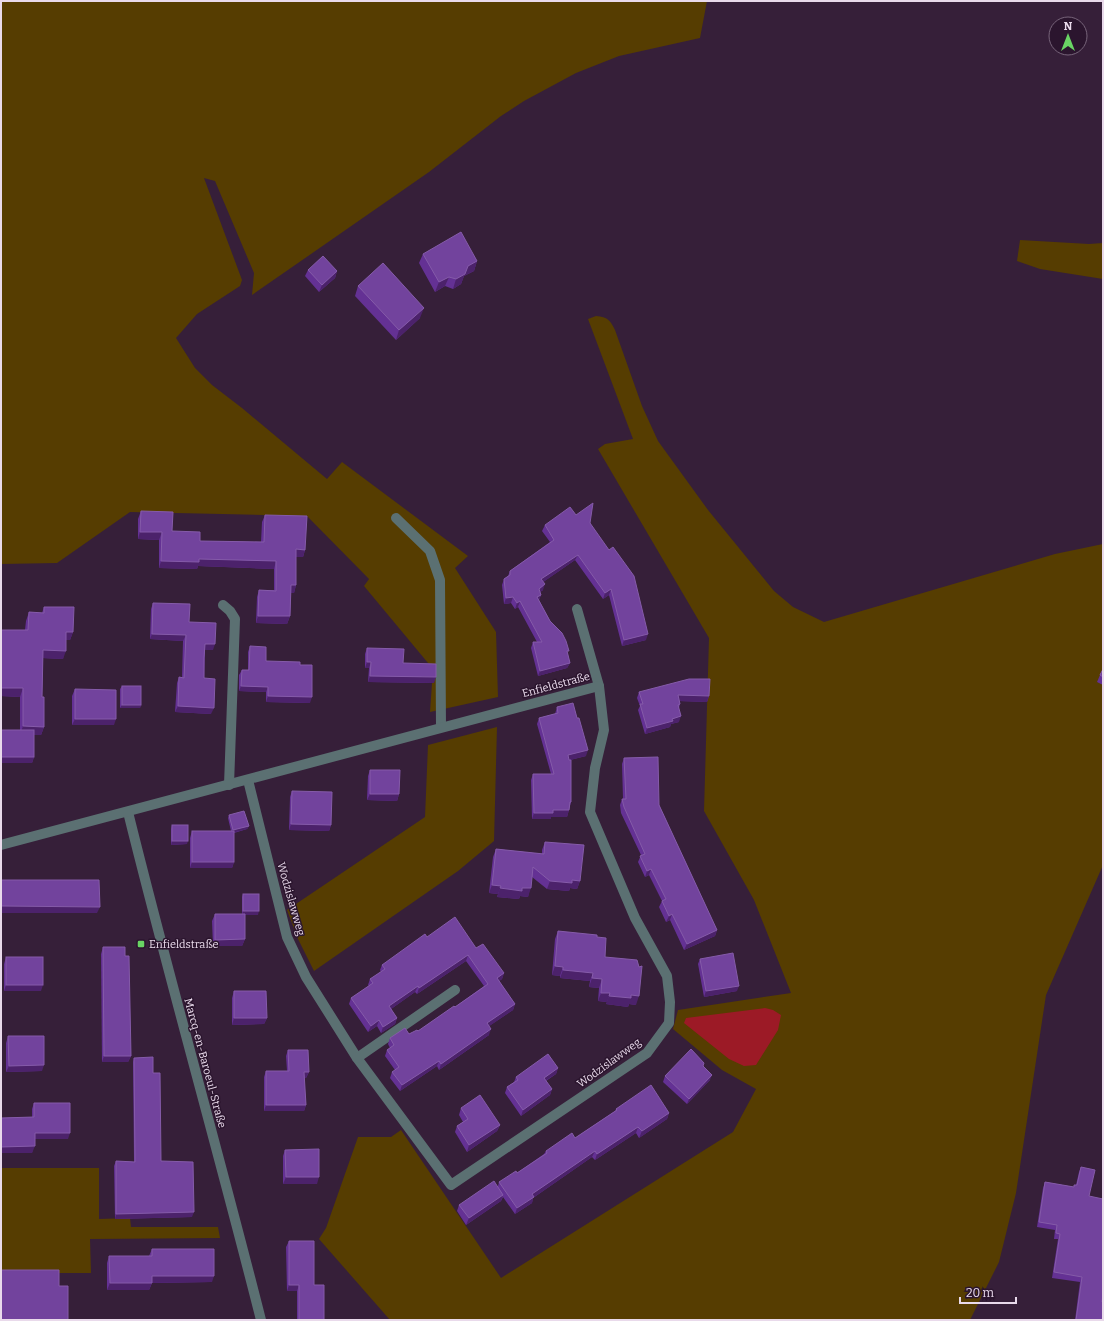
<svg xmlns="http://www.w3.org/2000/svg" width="1104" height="1321" font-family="Bitter,serif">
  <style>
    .green { fill: #563d01 }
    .water { fill: #9c1a26 }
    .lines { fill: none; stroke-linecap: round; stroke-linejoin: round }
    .minor { stroke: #5b7072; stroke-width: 10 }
    .wall { fill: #643194 }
    .shaded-wall { fill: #4c226b }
    .building { fill: #72439d; stroke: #855ba9 }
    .poi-dot { fill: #69d464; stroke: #2b152e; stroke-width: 1.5 }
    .labels { text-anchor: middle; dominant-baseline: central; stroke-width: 3; stroke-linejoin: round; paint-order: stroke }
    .street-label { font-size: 11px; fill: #e9daeb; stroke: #2b152e }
    .poi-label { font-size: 11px; fill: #e9daeb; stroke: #2b152e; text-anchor: start }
  </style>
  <rect width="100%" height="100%" fill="#361f39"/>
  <!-- green -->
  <g class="green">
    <polygon points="1,1 707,1 700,38 619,56 576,73 524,101 501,116 429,172 252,295 254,273 215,181 204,178 242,280 240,286 197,314 176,338 195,368 212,385 242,408 327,479 342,462 468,556 455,568 496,632 498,697 430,712 433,669 364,586 369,579 307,516 130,512 57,563 1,564"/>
    <polygon points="1020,240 1089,244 1103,243 1103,279 1040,269 1017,261"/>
    <path d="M596 316C608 317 610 320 615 330L642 406 658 441 708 510 774 591 793 607 824 622 1055 554 1103 544V865L1046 995 1016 1193 999 1262 970 1320H390L319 1239 326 1228 358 1137H391L401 1130 501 1278 733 1132 756 1089 722 1070 673 1029 678 1010 791 993 754 900 704 811 709 638 598 449 605 444 633 439 588 319Z"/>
    <polygon points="497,727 494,841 458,871 314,971 298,939 287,910 425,817 428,745"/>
    <polygon points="1,1168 99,1168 99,1219 130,1218 131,1227 218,1227 220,1238 90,1239 91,1273 1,1273"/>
  </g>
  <!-- water -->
  <polygon class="water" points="765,1008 773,1010 781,1015 778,1030 756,1065 744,1066 729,1059 684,1023 686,1018 694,1017"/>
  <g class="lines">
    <!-- minor -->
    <g class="minor">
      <polyline points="396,518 430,551 440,580 441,727"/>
      <polyline points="223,605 230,611 235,619 229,785"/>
      <polyline points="248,780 287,937 306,977 357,1058 451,1185 647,1053 669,1023 670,1002 667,976 635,918 590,812 595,768 604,730 599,686 577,609"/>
      <path d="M128 812C170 982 218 1150 261 1320"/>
      <polyline points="1,845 599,686"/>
      <polyline points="357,1058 455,990"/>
    </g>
  </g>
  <!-- wall -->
  <g class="wall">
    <polygon points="423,254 477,261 474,271 464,276 461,284 453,289 445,286 435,292 419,263"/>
    <polygon points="308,270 337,271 335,278 319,292 305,276"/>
    <polygon points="358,286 420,318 396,340 355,296"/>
    <polygon points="141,511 172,531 200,541 261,542 262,522 265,515 305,550 303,557 296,557 296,585 294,593 291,593 290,616 287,624 256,623 257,597 259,590 274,590 274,569 198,566 197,569 159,568 159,540 138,539 138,519"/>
    <polygon points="576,515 590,523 646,640 622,646 609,595 603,599 575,560 543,582 543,590 540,592 541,595 539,600 568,655 570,663 567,668 538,676 531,648 533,642 537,642 518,607 515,609 511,603 504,604 502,585 504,579 508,576 510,571 550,542 542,531 545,525"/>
    <polygon points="153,603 189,622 213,650 205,650 204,678 211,714 175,712 177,683 179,677 182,677 183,641 150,639 151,609"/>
    <polygon points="44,607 73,632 70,640 66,640 63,659 43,658 42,697 44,727 41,735 34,735 34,757 32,763 1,763 20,730 20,697 1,696 1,630 25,630 26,621 29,612 42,613"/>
    <polygon points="250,646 266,661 300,665 310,703 266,702 266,692 239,691 239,675 242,670 248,670 248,652"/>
    <polygon points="367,648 434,683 368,682 369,668 365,668 365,654"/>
    <polygon points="1103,669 1103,685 1097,682 1100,675"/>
    <polygon points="122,686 141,705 140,708 120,708 120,689"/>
    <polygon points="75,689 114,725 72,725 72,696"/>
    <polygon points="639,692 709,696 707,702 680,701 680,704 679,708 679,722 671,724 670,727 645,734 638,710 640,706 637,698"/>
    <polygon points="557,707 586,756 570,760 571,802 567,817 551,817 551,819 532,819 531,780 533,774 551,774 537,724 539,718 555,714"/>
    <polygon points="624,758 659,805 717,930 715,936 684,950 670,920 666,922 659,907 662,901 649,875 645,877 638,862 641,855 621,813 620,805 622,799 623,799 622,764"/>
    <polygon points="370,770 399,794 397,801 367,800 368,776"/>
    <polygon points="292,791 331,825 329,831 289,830 290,797"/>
    <polygon points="229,815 249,826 247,829 234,833 234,862 232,868 190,868 190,838 192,831 231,831 228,818"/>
    <polygon points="172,825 187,844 171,845 171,829"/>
    <polygon points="545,842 580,881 577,889 570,888 569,891 547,889 532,877 528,897 520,896 519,899 497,897 498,894 489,893 493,857 496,849 542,854 542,850"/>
    <polygon points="243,894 258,915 245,915 245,939 242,946 213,946 212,921 215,914 242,914 242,897"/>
    <polygon points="558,931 597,937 605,957 636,1005 629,1004 628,1007 606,1004 607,1002 598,1001 599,988 589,987 590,981 560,978 560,976 552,975 555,939"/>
    <polygon points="427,937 476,948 504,973 502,979 499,981 515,1004 513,1010 489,1026 489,1035 439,1070 437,1066 400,1091 390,1078 392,1072 395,1070 385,1056 387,1050 390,1048 388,1044 390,1038 409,1034 418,1031 455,1007 484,986 466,961 417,994 415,992 391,1009 397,1018 395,1024 381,1033 377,1026 368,1032 349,1004 351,998 369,986 368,985 370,979 381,972 380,970 382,965"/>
    <polygon points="103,947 125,956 131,1056 128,1062 102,1062 101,954"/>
    <polygon points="6,957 41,991 4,991 4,964"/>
    <polygon points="700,959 737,991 704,997 698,964"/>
    <polygon points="234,991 267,1018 264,1024 232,1025 232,998"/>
    <polygon points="8,1036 42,1071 6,1072 6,1043"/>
    <polygon points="288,1050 309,1072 306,1078 304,1078 306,1105 304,1111 264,1111 264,1077 266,1071 287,1071 286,1056"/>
    <polygon points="134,1058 153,1073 161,1161 192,1217 115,1219 114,1166 116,1161 134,1162 133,1062"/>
    <polygon points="703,1066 710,1080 687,1104 663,1082 665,1076"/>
    <polygon points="558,1068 556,1074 546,1081 552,1089 550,1095 521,1116 505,1093 507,1087 514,1082 516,1077"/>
    <polygon points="34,1103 68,1139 35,1139 32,1153 1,1153 1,1118 32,1117 32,1109"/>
    <polygon points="461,1108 500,1125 497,1131 467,1152 455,1132 457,1126 463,1122 459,1115"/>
    <polygon points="616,1109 669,1113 667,1119 639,1138 636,1133 595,1160 592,1157 533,1198 532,1203 515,1214 503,1197 501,1201 466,1225 457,1211 459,1205 498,1186 499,1182 517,1173 544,1154 546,1151 575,1138 615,1111"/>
    <polygon points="285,1150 317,1184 283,1184 283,1156"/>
    <polygon points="1081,1167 1089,1196 1102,1302 1102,1320 1075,1320 1080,1282 1052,1278 1058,1239 1054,1239 1055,1230 1037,1227 1043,1188 1045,1182 1074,1187 1076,1185 1079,1172"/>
    <polygon points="289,1241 314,1285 324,1320 297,1320 297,1291 287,1291 286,1247"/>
    <polygon points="152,1249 212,1282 152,1283 149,1290 107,1290 107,1263 109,1256 149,1256"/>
  </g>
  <!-- shaded-wall -->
  <g class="shaded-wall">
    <polygon points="477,261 474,271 464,276 461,284 453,289 456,279 468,266"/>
    <polygon points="337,271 335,278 319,292 322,285"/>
    <polygon points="449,277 445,286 435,292 439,282"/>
    <polygon points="424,308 420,318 396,340 399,330"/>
    <polygon points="140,532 162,532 159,540 138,539"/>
    <polygon points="296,549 305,550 303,557 294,557"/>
    <polygon points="578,555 575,560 539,585 541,579"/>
    <polygon points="199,559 276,561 274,569 198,566 197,569 159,568 161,561"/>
    <polygon points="545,584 543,590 537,594 539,589"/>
    <polygon points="291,585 296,585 294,593 288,593"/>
    <polygon points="611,589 609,595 603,599 605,593"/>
    <polygon points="541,595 539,600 535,603 537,597"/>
    <polygon points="513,597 511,603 504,604 506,598"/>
    <polygon points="520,601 518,607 515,609 517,603"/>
    <polygon points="258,616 290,616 287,624 256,623"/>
    <polygon points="66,632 73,632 70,640 63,640"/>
    <polygon points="152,634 186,635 183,641 150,639"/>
    <polygon points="648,634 646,640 622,646 624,640"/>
    <polygon points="205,644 215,644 213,650 203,650"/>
    <polygon points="43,650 66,651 63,659 40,658"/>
    <polygon points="367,662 371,662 369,668 365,668"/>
    <polygon points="570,663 567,668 538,676 540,671"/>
    <polygon points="370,676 436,677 434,683 368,682"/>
    <polygon points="241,686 268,687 266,692 239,691"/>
    <polygon points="1,688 23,688 20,697 1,696"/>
    <polygon points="678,695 709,696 707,702 676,701"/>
    <polygon points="268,696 312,697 310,703 266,702"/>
    <polygon points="122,705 141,705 140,708 120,708"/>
    <polygon points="178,706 214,708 211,714 175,712"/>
    <polygon points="681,716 679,722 671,724 670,727 645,734 647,728 672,719"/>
    <polygon points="75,719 116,719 114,725 72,725"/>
    <polygon points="23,726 44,727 41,735 20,735"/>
    <polygon points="588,750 586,756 566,761 568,755"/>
    <polygon points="1,757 34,757 32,763 1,763"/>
    <polygon points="370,794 399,794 397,801 367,800"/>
    <polygon points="553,810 569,810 567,817 551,817 551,819 532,819 534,813"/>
    <polygon points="291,824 331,825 329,831 289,830"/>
    <polygon points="249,826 247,829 232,833 233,830"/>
    <polygon points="172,841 188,841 187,844 171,845"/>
    <polygon points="192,862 234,862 232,868 190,868"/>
    <polygon points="651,869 649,875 645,877 647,871"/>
    <polygon points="572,880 580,881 577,889 570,888 569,891 547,889 550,881"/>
    <polygon points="492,885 501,886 498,894 489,893"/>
    <polygon points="500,888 531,888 528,897 520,896 519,899 497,897"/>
    <polygon points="1,906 100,907 97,913 1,913"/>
    <polygon points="243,911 259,911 258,915 242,915"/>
    <polygon points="672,914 670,920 666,922 669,916"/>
    <polygon points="717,930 715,936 684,950 687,944"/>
    <polygon points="245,939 242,946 213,946 215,940"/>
    <polygon points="468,955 466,961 417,994 419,988"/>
    <polygon points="555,966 563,967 560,976 552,975"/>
    <polygon points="563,970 593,973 590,981 560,978"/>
    <polygon points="504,973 502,979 495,984 497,978"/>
    <polygon points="592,978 602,979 599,988 589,987"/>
    <polygon points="6,985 43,985 41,991 4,991"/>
    <polygon points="418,986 415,992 387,1012 389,1006"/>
    <polygon points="739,986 737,991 704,997 706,991"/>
    <polygon points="601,993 610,993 607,1002 598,1001"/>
    <polygon points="631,995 639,996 636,1005 629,1004 628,1007 606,1004 609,996"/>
    <polygon points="515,1004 513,1010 485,1029 487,1023"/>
    <polygon points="234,1018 267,1018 264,1024 232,1025"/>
    <polygon points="397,1018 395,1024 381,1033 383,1027"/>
    <polygon points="379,1020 377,1026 368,1032 371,1026"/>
    <polygon points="491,1029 489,1035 439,1070 441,1064"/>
    <polygon points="104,1056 131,1056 128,1062 102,1062"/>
    <polygon points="439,1061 437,1066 400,1091 402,1085"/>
    <polygon points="44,1065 42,1071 6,1072 9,1066"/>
    <polygon points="558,1068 556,1074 542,1083 544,1078"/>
    <polygon points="304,1072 309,1072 306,1078 302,1078"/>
    <polygon points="712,1075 710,1080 687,1104 689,1099"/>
    <polygon points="552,1089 550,1095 521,1116 523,1110"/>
    <polygon points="266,1105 306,1105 304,1111 264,1111"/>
    <polygon points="669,1113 667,1119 639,1138 642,1131"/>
    <polygon points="500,1125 497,1131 467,1152 469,1145"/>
    <polygon points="638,1127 636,1133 595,1160 597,1154"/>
    <polygon points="35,1133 70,1133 68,1139 32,1139"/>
    <polygon points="35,1146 32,1153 1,1153 1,1147"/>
    <polygon points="595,1151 592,1157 533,1198 532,1203 515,1214 517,1208 532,1194"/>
    <polygon points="286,1177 319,1177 317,1184 283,1184"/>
    <polygon points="503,1195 501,1201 466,1225 469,1218"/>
    <polygon points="194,1212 192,1217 115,1219 116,1214"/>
    <polygon points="152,1276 214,1276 212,1282 149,1283"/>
    <polygon points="110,1283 152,1283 149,1290 107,1290"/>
    <polygon points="289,1285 299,1285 297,1291 287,1291"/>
  </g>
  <!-- building -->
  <g class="building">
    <polygon points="461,232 477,261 468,266 465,274 456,279 449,277 439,282 423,254"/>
    <polygon points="323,256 337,271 322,285 308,270"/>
    <polygon points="383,263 424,308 399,330 358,286"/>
    <polygon points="593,503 590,523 609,550 613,547 634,576 648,634 624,640 611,589 605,593 578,555 541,579 545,584 539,589 541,595 537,597 550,621 562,633 566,641 569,651 567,651 570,663 540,671 533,642 542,642 520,601 517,603 513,597 506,598 504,579 510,575 510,571 554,540 545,525 570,507 576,515"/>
    <polygon points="141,511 173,512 172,531 200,532 200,541 264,542 265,515 307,516 305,550 296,549 296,585 291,585 290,616 258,616 259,590 276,591 276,561 199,559 199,562 161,561 162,532 140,532"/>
    <polygon points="153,603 190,604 189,622 216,623 215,644 205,644 204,658 204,678 215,679 214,708 178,706 179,677 184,678 186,635 152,634"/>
    <polygon points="44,607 74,607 73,632 66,632 66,651 43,650 42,697 44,697 44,727 23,726 23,688 1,688 1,630 28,630 29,612 44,613"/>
    <polygon points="250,646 266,647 266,661 300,662 300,665 312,665 312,697 268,696 268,687 241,686 242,670 249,670"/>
    <polygon points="367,648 404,649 403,663 436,664 436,677 370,676 371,662 367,662"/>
    <polygon points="1103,669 1103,677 1100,675"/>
    <polygon points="689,679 710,679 709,696 678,695 680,704 678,705 681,716 672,719 673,721 647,728 640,704 643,704 639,692"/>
    <rect x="122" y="686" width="19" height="19"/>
    <polygon points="75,689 116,690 116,719 75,719"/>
    <polygon points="573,703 577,718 579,718 588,750 568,755 569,760 571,760 571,802 570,802 569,810 553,810 553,813 534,813 533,774 554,774 539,718 558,713 557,707"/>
    <rect x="1" y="730" width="33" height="27"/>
    <polygon points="658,757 659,805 717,930 687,944 672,914 669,916 662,901 666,899 651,869 647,871 640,856 645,854 624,807 622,799 626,799 624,758"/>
    <polygon points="370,770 400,770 399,794 370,794"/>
    <polygon points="292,791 332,792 331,825 291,824"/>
    <polygon points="244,811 249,826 233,830 229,815"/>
    <rect x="172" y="825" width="16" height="16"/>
    <rect x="192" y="831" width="42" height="31"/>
    <polygon points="545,842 584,845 580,881 572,880 572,883 550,881 533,867 531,888 522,888 522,891 500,888 501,886 492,885 496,849 544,854"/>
    <polygon points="1,880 99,880 100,907 1,906"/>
    <rect x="243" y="894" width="16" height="17"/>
    <polygon points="215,914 245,914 245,939 215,940"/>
    <polygon points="455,917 476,948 483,944 504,973 497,978 515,1004 487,1023 491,1029 441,1064 439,1061 402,1085 392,1072 399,1067 387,1050 394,1045 390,1038 405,1028 409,1034 417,1030 418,1031 454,1006 455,1007 488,984 468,955 419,988 418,986 389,1006 397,1018 383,1027 379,1020 371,1026 351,998 373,983 370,979 385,969 382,965 425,934 427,937"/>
    <polygon points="558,931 597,935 597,937 606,938 605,957 637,960 639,967 642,966 639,996 631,995 631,998 609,996 610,993 601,993 602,979 592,978 593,973 563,970 563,967 555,966"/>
    <polygon points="103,947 125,947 125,956 129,956 131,1056 104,1056"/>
    <polygon points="733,953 739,986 706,991 700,959"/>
    <rect x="6" y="957" width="37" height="28"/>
    <polygon points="234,991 266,991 267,1018 234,1018"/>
    <polygon points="8,1036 44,1036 44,1065 9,1066"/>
    <polygon points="691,1049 704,1063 703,1066 712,1075 689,1099 665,1076"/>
    <polygon points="288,1050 308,1050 309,1072 304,1072 306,1105 266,1105 266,1071 289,1071"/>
    <polygon points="548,1054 558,1068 544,1078 552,1089 523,1110 507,1087 518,1080 516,1077"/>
    <polygon points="153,1057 153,1073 160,1073 161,1161 193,1162 194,1212 116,1214 116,1161 135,1162 134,1058"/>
    <polygon points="651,1085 669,1113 642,1131 638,1127 597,1154 595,1151 532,1194 534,1197 517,1208 499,1182 516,1171 517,1173 547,1153 546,1151 572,1133 575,1138 617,1110 616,1109"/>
    <polygon points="480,1095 500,1125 469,1145 457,1126 468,1119 461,1108"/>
    <polygon points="34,1103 70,1103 70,1133 35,1133 35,1146 1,1147 1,1118 34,1117"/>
    <polygon points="319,1149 319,1177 286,1177 285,1150"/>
    <polygon points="1081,1167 1095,1170 1089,1196 1103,1199 1103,1294 1102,1302 1103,1302 1103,1314 1102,1320 1076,1320 1082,1277 1054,1272 1060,1234 1056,1233 1057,1225 1039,1222 1045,1182 1074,1187 1074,1185 1077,1185"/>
    <polygon points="494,1181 503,1195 469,1218 459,1205"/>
    <polygon points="289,1241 314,1241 314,1285 324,1285 324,1320 299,1320 299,1285 289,1285"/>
    <polygon points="152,1249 214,1249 214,1276 152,1276 152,1283 110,1283 109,1256 152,1256"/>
    <polygon points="1,1270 59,1270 59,1286 68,1286 68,1320 1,1320"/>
  </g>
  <!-- markers -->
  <rect class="poi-dot" x="137" y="940" width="8" height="8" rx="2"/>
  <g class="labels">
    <!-- street labels -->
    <g class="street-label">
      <text transform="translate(556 685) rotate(-15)">Enfieldstraße</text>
      <text transform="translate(291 899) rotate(74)">Wodzislawweg</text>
      <text transform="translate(205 1063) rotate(75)">Marcq-en-Baroeul-Straße</text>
      <text transform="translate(609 1063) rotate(-36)">Wodzislawweg</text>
    </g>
    <!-- poi labels -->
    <g class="poi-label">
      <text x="149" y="944">Enfieldstraße</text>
    </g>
  </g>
  <!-- border -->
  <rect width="1104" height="1321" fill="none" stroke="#e9daeb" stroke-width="4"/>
  <!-- north arrow -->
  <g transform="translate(1068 36)"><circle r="19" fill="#2b152e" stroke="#77647a"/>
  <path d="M0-3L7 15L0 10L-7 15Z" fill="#69d464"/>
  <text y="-6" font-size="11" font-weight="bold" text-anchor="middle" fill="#e9daeb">N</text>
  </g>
  <!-- scale -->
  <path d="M960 1297v6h56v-6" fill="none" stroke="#e9daeb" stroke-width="2"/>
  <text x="966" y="1297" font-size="12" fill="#e9daeb" stroke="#2b152e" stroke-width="3" paint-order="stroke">20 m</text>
</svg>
